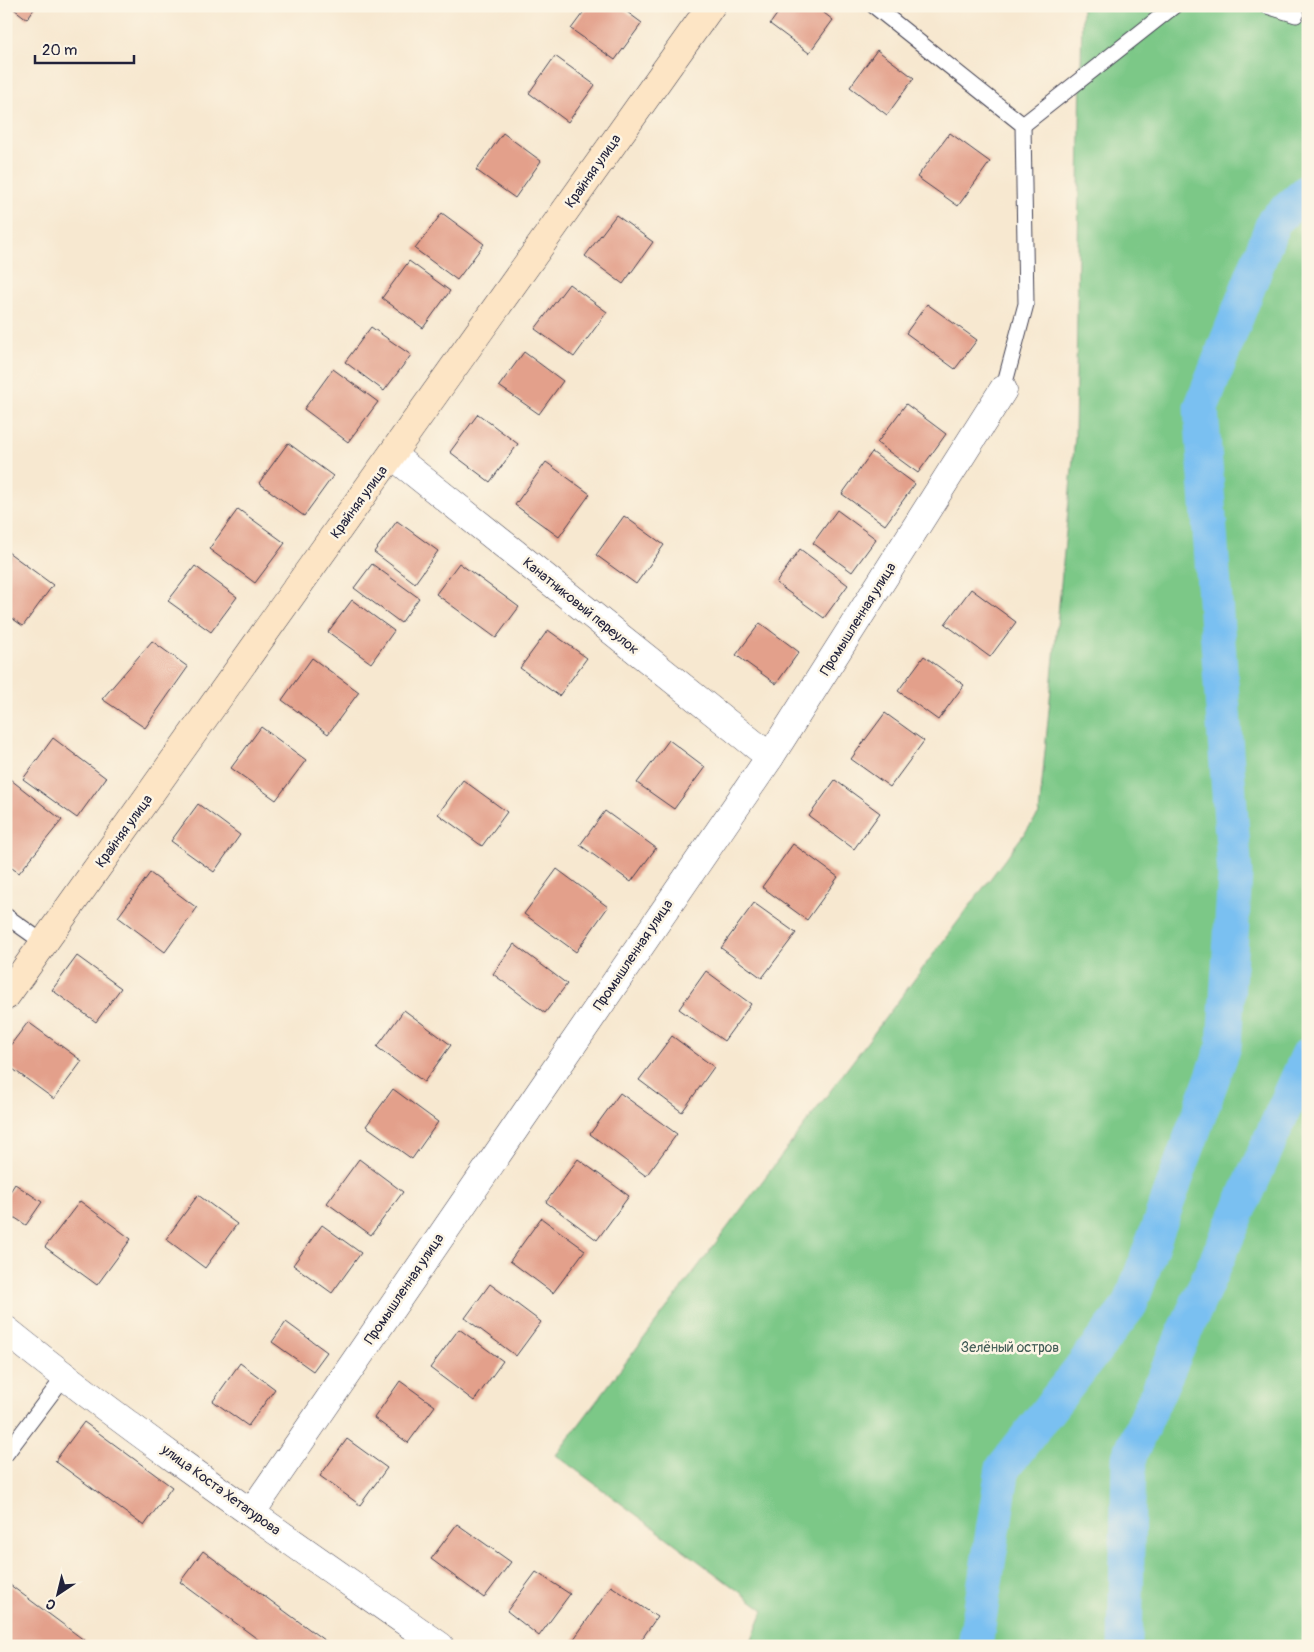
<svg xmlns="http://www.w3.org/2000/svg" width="1314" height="1652" font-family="Pangolin,sans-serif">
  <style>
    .green { fill: #7cc887; stroke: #4f7561 }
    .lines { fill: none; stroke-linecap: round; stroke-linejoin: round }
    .canal { stroke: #7ac0f1; stroke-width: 35 }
    .building { fill: #e3a08b }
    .lane-casing { stroke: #424051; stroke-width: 17 }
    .street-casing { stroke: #424051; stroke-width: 29 }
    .secondary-casing { stroke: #424051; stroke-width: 29 }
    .lane { stroke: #fff; stroke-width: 15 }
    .street { stroke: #fff; stroke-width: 28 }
    .secondary { stroke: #fde5c5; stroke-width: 28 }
    .labels { text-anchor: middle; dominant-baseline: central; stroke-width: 5; stroke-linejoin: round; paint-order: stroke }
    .street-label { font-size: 14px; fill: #22223b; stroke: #fcf5e5 }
    .park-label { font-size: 14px; fill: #425c56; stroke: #fcf5e5 }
  </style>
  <rect width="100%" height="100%" fill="#fcf5e5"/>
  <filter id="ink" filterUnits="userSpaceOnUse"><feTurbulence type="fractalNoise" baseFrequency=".02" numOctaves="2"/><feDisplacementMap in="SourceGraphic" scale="10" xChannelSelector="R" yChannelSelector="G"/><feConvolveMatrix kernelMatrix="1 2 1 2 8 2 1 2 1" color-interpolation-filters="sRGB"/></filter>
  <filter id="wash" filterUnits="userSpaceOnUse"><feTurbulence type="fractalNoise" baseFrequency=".0096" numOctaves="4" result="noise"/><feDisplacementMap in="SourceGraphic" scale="20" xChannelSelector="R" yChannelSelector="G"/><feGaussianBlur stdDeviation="1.12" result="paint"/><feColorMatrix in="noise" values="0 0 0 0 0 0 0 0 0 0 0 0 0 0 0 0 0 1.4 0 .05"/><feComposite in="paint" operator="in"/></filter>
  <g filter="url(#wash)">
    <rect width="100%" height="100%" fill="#f7e8d0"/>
    <!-- green -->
    <polygon class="green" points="1082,6 1308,6 1308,1646 749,1646 764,1610 556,1455 1039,814 1075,437"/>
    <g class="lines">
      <!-- canal -->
      <g class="canal">
        <polyline points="975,1646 1003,1468 1130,1305 1224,1046 1235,875 1201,408 1274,221 1308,191"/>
        <polyline points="1125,1646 1129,1457 1308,1055"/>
      </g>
    </g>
    <g id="blocks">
      <!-- building -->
      <g class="building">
        <polygon points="10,6 36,6 27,19"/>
        <polygon points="588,6 619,6 642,23 615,60 571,29"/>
        <polygon points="783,6 815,6 833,20 809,53 770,24"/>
        <polygon points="877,50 914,78 887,115 850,87"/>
        <polygon points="555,56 595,85 568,122 529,93"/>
        <polygon points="503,133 541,161 515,198 476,170"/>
        <polygon points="950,133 990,162 958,206 917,177"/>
        <polygon points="442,213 484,244 457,280 415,249"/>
        <polygon points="616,215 653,242 623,284 585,256"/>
        <polygon points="409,261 450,291 423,328 382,298"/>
        <polygon points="569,284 607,312 574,357 535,329"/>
        <polygon points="927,304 977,340 955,369 906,333"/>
        <polygon points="371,327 411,355 384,391 345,362"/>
        <polygon points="524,352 563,381 539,414 499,386"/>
        <polygon points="333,369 378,402 348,442 304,409"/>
        <polygon points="906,404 946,434 918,473 877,443"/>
        <polygon points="478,414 518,444 490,482 450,452"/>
        <polygon points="288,443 333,476 304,516 259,483"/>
        <polygon points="872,452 915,484 885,525 842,494"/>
        <polygon points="546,462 590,494 559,537 515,505"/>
        <polygon points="238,509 285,543 255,583 209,549"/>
        <polygon points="837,510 876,539 852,572 813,543"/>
        <polygon points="624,516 664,545 636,584 596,555"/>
        <polygon points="397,521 438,551 415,583 374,552"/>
        <polygon points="800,549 848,585 824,618 776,583"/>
        <polygon points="8,552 53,585 23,626 6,614"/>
        <polygon points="459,563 519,607 496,638 436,594"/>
        <polygon points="372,564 419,598 401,623 354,588"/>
        <polygon points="195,566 237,597 211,632 168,601"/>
        <polygon points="971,589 1016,622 990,657 945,624"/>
        <polygon points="352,600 394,631 371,663 328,632"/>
        <polygon points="760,623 799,652 776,684 736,655"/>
        <polygon points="548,630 587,658 559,696 520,668"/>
        <polygon points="152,641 188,667 145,728 102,699"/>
        <polygon points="924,656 964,685 938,720 898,691"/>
        <polygon points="312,658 359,692 328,734 282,700"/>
        <polygon points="885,713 924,741 890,787 851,759"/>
        <polygon points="261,727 306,760 276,800 231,768"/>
        <polygon points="53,738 106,778 77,818 23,779"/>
        <polygon points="669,740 705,767 674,809 637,783"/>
        <polygon points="6,776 62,820 19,873 6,864"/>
        <polygon points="463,780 507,812 482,846 438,814"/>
        <polygon points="835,780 880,813 854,849 809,816"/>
        <polygon points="198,804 240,835 214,872 171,841"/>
        <polygon points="605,811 656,848 631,882 580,845"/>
        <polygon points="793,844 838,877 807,920 762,887"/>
        <polygon points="557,869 608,907 576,952 524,914"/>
        <polygon points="150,873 197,908 165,952 118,917"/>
        <polygon points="754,903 796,933 762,978 721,948"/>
        <polygon points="514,944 567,984 545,1013 493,974"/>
        <polygon points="77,956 121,988 96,1022 52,990"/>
        <polygon points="706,971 751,1004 724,1041 679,1009"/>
        <polygon points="404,1010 451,1045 424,1082 377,1047"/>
        <polygon points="28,1022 82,1061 54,1099 6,1064 6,1051"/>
        <polygon points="672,1036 714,1067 682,1112 639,1080"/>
        <polygon points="393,1089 438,1122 412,1159 366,1126"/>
        <polygon points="620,1093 677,1134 646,1176 590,1134"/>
        <polygon points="359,1159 403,1192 371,1235 327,1203"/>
        <polygon points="578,1159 629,1196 597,1240 546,1202"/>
        <polygon points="15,1184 42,1202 26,1225 6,1212 6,1198"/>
        <polygon points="198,1195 237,1224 205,1268 166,1239"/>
        <polygon points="80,1201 131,1239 97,1285 45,1247"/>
        <polygon points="541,1218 585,1250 553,1293 510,1261"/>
        <polygon points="322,1225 361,1253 332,1293 293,1265"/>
        <polygon points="490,1284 541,1322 516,1356 465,1318"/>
        <polygon points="286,1322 327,1352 313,1371 272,1342"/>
        <polygon points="459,1329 503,1361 474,1401 430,1368"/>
        <polygon points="240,1363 275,1389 248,1426 213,1401"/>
        <polygon points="400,1381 435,1406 408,1443 374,1418"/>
        <polygon points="84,1422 172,1487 144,1526 55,1461"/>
        <polygon points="347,1439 387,1468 360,1505 320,1476"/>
        <polygon points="457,1524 511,1562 484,1598 431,1559"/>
        <polygon points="203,1551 332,1646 267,1646 180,1582"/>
        <polygon points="536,1572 570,1594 539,1636 507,1611"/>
        <polygon points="6,1582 92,1646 6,1646"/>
        <polygon points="611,1586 657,1617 637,1646 569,1646"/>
      </g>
    </g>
  </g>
  <g filter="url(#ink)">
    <use href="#blocks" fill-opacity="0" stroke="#424051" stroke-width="1"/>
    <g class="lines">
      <defs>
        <g id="lane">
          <polyline points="874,6 1023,125 1026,304 1003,390"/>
          <polyline points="1267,6 1296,15"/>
          <polyline points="1023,125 1174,6"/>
          <polyline points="6,916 44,943"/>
          <polyline points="6,1454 64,1377"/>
        </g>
        <g id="street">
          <polyline points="392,455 770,757"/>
          <path d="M6 1330C145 1442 294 1543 440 1646"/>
          <polyline points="251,1513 770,757 1003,390"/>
        </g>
        <polyline id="secondary" points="6,996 711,6"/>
      </defs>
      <!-- lane casing -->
      <use href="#lane" class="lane-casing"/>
      <!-- street casing -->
      <use href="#street" class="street-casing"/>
      <!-- secondary casing -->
      <use href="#secondary" class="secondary-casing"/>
      <!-- lane -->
      <use href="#lane" class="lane"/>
      <!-- street -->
      <use href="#street" class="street"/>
      <!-- secondary -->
      <use href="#secondary" class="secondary"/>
    </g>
  </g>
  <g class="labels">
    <!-- street labels -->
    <g class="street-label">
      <text transform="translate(593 171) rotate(-55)">Крайняя улица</text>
      <text transform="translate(359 502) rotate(-54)">Крайняя улица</text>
      <text transform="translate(581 606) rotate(39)">Канатниковый переулок</text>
      <text transform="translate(858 619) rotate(-58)">Промышленная улица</text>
      <text transform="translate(124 831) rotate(-54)">Крайняя улица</text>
      <text transform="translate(633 955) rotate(-56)">Промышленная улица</text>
      <text transform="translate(404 1289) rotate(-56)">Промышленная улица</text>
      <text transform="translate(221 1490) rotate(36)">улица Коста Хетагурова</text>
    </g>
    <!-- park labels -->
    <g class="park-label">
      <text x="1010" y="1347">Зелёный остров</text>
    </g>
  </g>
  <!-- margin -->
  <rect width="1314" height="1652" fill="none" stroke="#fcf5e5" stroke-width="25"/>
  <!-- north arrow -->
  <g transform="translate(58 1594) rotate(215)" stroke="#fcf5e5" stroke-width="4" paint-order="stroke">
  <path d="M0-4L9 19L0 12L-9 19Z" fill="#22223b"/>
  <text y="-8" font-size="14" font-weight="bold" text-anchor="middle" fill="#22223b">С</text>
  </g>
  <!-- scale -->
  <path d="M35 55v8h99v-8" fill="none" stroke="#22223b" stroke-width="2.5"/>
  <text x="42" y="55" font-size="15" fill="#22223b" stroke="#fcf5e5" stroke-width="4" paint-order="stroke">20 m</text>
</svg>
